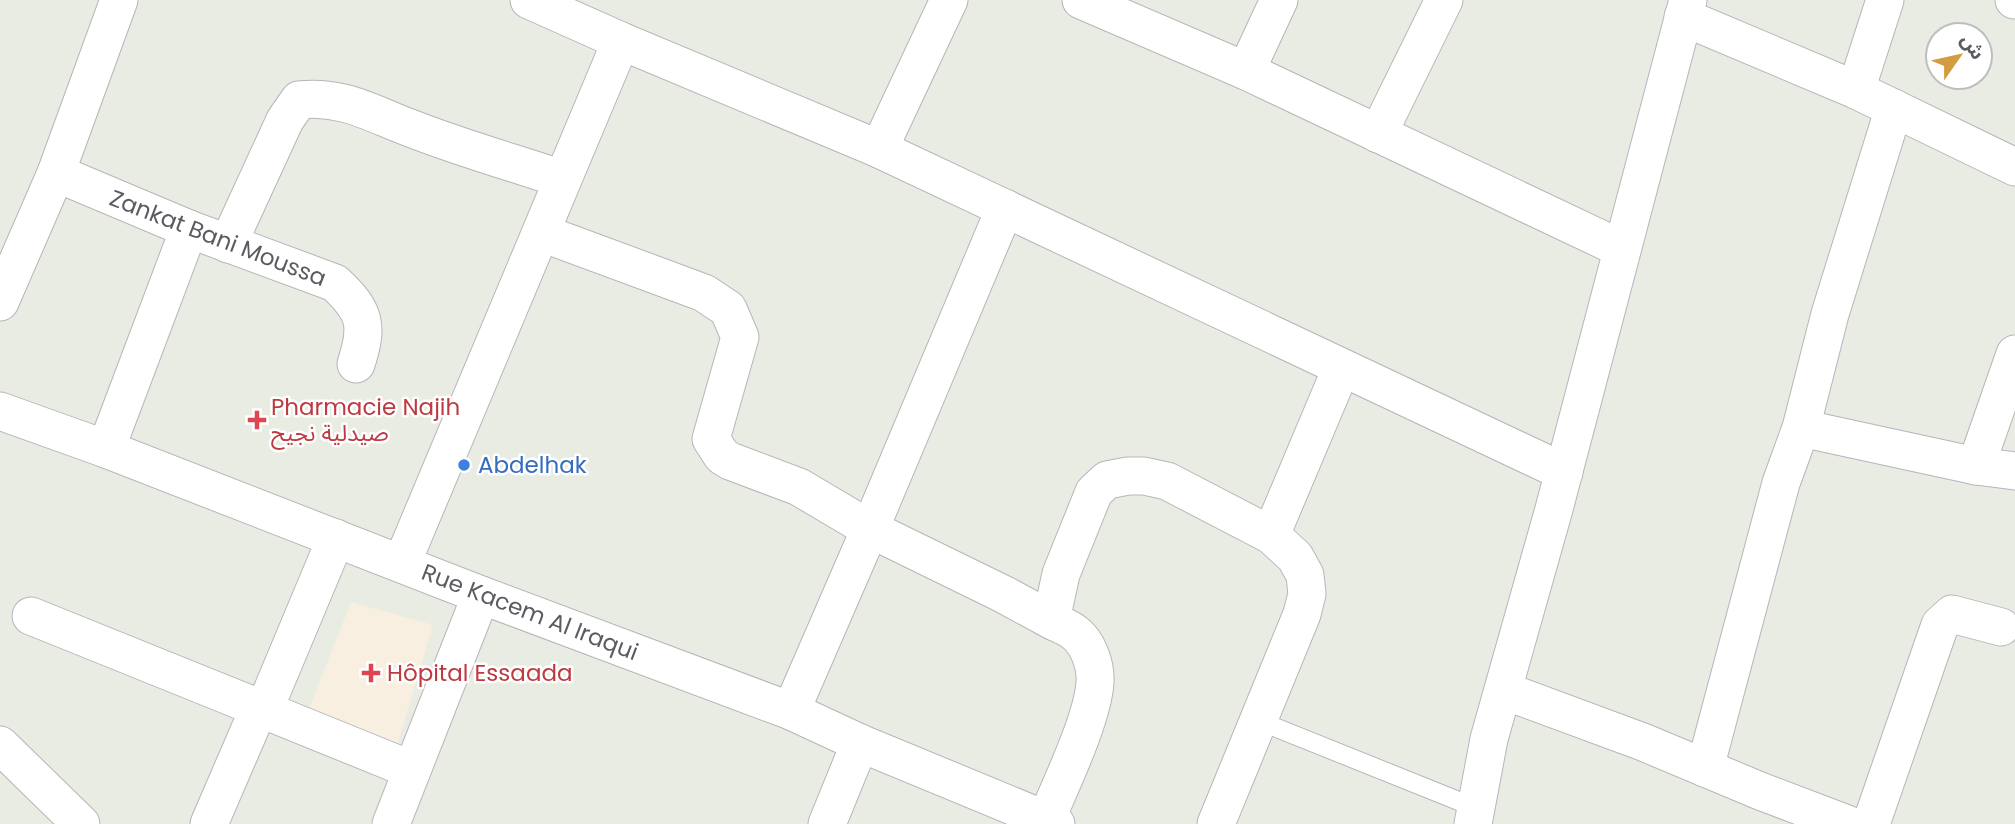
<svg xmlns="http://www.w3.org/2000/svg" width="2015" height="824" font-family="Poppins,'Noto Sans Arabic',sans-serif">
  <style>
    .medical { fill: #f8efe0 }
    .lines { fill: none; stroke-linecap: round; stroke-linejoin: round }
    .service-casing { stroke: #b6b5bc; stroke-width: 20 }
    .minor-casing { stroke: #b6b5bc; stroke-width: 39 }
    .service { stroke: #fff; stroke-width: 18 }
    .minor { stroke: #fff; stroke-width: 37 }
    .health-dot { fill: #e0444e; stroke: #fff; stroke-width: 2.5 }
    .shop-dot { fill: #3f7fe0; stroke: #fff; stroke-width: 2.5 }
    .labels { text-anchor: middle; dominant-baseline: central; stroke-width: 5; stroke-linejoin: round; paint-order: stroke }
    .street-label { font-size: 23px; fill: #5c5b62; stroke: #fff }
    .health-label { font-size: 23px; fill: #be3a42; stroke: #fff; text-anchor: start }
    .shop-label { font-size: 23px; fill: #366cbe; stroke: #fff; text-anchor: start }
  </style>
  <rect width="100%" height="100%" fill="#e9ece3"/>
  <!-- medical -->
  <polygon class="medical" points="351,602 433,625 395,753 304,721"/>
  <g class="lines">
    <defs>
      <polyline id="service" points="1257,720 1476,808"/>
      <g id="minor">
        <polyline points="529,0 621,41 879,149 1564,472"/>
        <polyline points="1081,0 1246,71 1622,249"/>
        <polyline points="2014,0 2015,0"/>
        <polyline points="1683,17 1856,90 2015,167"/>
        <polyline points="1246,71 1279,0"/>
        <polyline points="1856,90 1885,0"/>
        <polyline points="1894,108 1830,314 1801,428 1976,466 2015,471"/>
        <polyline points="1378,134 1444,0"/>
        <polyline points="879,149 949,0"/>
        <path d="M56 173 189 229 335 283C365 311 369 325 356 364"/>
        <polyline points="542,233 704,293 728,309 740,337 711,439 722,456 730,461 799,487 870,529 1003,594 1051,620 1061,574 1094,492 1107,480 1128,476 1144,476 1167,481 1271,535 1295,557 1305,575 1307,594 1302,614 1216,824"/>
        <path d="M228 244 285 120 299 100C346 95 375 116 418 131 465 149 514 163 562 179"/>
        <polyline points="0,302 56,173 119,0"/>
        <polyline points="0,411 106,449 481,595 791,711 860,743 1056,824"/>
        <polyline points="106,449 189,229"/>
        <polyline points="1976,466 2015,354"/>
        <polyline points="1271,535 1341,369"/>
        <polyline points="402,563 621,41"/>
        <polyline points="31,616 259,708 209,824"/>
        <polyline points="1505,691 1643,742 1760,791 1847,824"/>
        <polyline points="259,708 412,770"/>
        <polyline points="264,710 336,538"/>
        <polyline points="791,711 870,529 1005,208"/>
        <polyline points="0,745 81,824"/>
        <polyline points="1705,768 1781,483 1801,428"/>
        <path d="M1046 820C1061 784 1093 718 1095 682 1096 665 1088 643 1075 633 1068 627 1058 624 1051 620"/>
        <polyline points="391,824 481,595"/>
        <polyline points="827,824 860,743"/>
        <polyline points="1473,824 1489,739 1554,509 1688,0"/>
        <polyline points="1871,824 1940,625 1952,614 2001,627"/>
      </g>
    </defs>
    <!-- service casing -->
    <use href="#service" class="service-casing"/>
    <!-- minor casing -->
    <use href="#minor" class="minor-casing"/>
    <!-- service -->
    <use href="#service" class="service"/>
    <!-- minor -->
    <use href="#minor" class="minor"/>
  </g>
  <!-- markers -->
  <g class="health-dot">
    <path d="M253.5 409.5h7v7h7v7h-7v7h-7v-7h-7v-7h7z"/>
    <path d="M367.5 662.5h7v7h7v7h-7v7h-7v-7h-7v-7h7z"/>
  </g>
  <circle class="shop-dot" cx="464" cy="465" r="7"/>
  <g class="labels">
    <!-- street labels -->
    <g class="street-label">
      <text transform="translate(218 238) rotate(21)">Zankat Bani Moussa</text>
      <text transform="translate(530 612) rotate(21)">Rue Kacem Al Iraqui</text>
    </g>
    <!-- health labels -->
    <g class="health-label">
      <text x="271" y="407">Pharmacie Najih<tspan x="271" dy="26">صيدلية نجيح</tspan></text>
      <text x="387" y="673">Hôpital Essaada</text>
    </g>
    <!-- shop labels -->
    <g class="shop-label">
      <text x="478" y="465">Abdelhak</text>
    </g>
  </g>
  <!-- north arrow -->
  <g transform="translate(1959 56) rotate(56)"><circle r="33" fill="#ffffff" stroke="#bebdc0" stroke-width="2"/>
  <path d="M0-5L12 26L0 18L-12 26Z" fill="#d49c40"/>
  <text y="-10" font-size="19" font-weight="bold" text-anchor="middle" fill="#5c5b62">ش</text>
  </g>
</svg>
